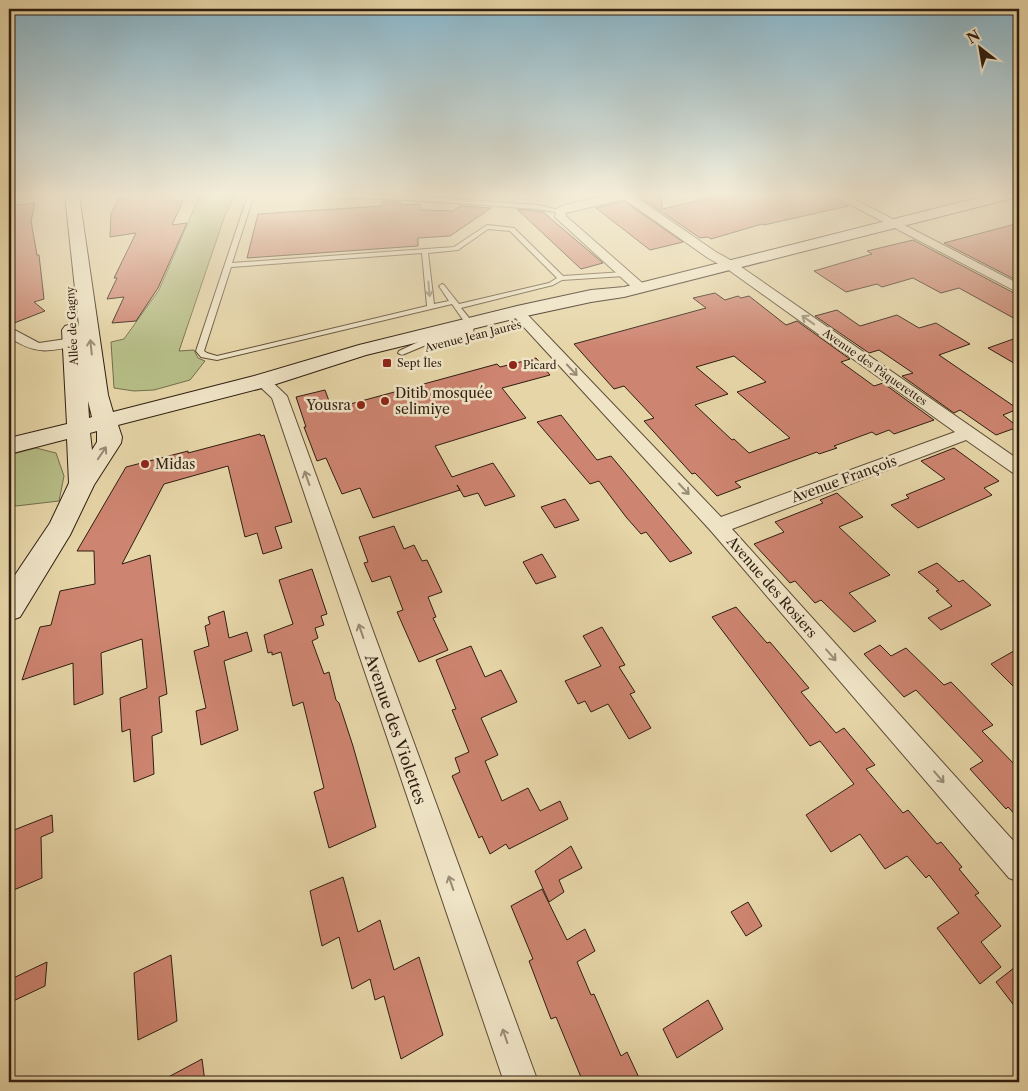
<svg xmlns="http://www.w3.org/2000/svg" width="1028" height="1091" font-family="'Libre Caslon Text',serif">
  <style>
    .green { fill: #b6bd86; stroke: #726e4c }
    .building { fill: #cd8470; stroke: #2f1e11; fill-rule: evenodd }
    .lines { fill: none; stroke-linecap: round; stroke-linejoin: round }
    .service-casing { stroke: #5d4c36; stroke-width: 2 }
    .minor-casing { stroke: #5d4c36; stroke-width: 2 }
    .secondary-casing { stroke: #2f1e11; stroke-width: 2 }
    .service { fill: #efe4c6; fill-rule: evenodd }
    .minor { fill: #efe4c6; fill-rule: evenodd }
    .secondary { fill: #efe4c6; fill-rule: evenodd }
    .oneway { stroke: #998b75 }
    .poi-dot { fill: #8f2418; stroke: #efe4c6; stroke-width: 2 }
    .labels { text-anchor: middle; dominant-baseline: central; stroke-width: 5; stroke-linejoin: round; paint-order: stroke }
    .far-street-label { font-size: 11px; fill: #2f1e11; stroke: #efe4c6 }
    .far-poi-label { font-size: 11px; fill: #2f1e11; stroke: #efe4c6; text-anchor: start }
    .poi-label { font-size: 14px; fill: #2f1e11; stroke: #efe4c6; text-anchor: start }
    .street-label { font-size: 14px; fill: #2f1e11; stroke: #efe4c6 }
    .near-street-label { font-size: 16px; fill: #2f1e11; stroke: #efe4c6 }
  </style>
  <rect width="100%" height="100%" fill="#e6d5a7"/>
  <filter id="stains"><feTurbulence type="fractalNoise" baseFrequency=".004" numOctaves="4"/><feColorMatrix values="0 0 0 0 .2 0 0 0 0 .09 0 0 0 0 .02 0 0 0 .5 -.17"/></filter>
  <radialGradient id="worn" r=".72"><stop offset=".6" stop-color="#630" stop-opacity="0"/><stop offset="1" stop-color="#630" stop-opacity=".3"/></radialGradient>
  <!-- green -->
  <g class="green">
    <polygon points="200,195 235,195 225,215 179,351 194,350 198,358 205,361 190,380 154,390 134,391 114,388 111,342 124,339 159,290"/>
    <polygon points="36,448 56,453 64,476 59,501 16,506 9,502 9,455"/>
  </g>
  <!-- building -->
  <g class="building">
    <polygon points="120,195 174,195 170,201 183,201 172,225 187,223 158,288 136,321 112,323 124,297 107,299 117,278 114,278 136,233 110,237 111,214"/>
    <polygon points="637,195 661,195 662,209 724,195 830,195 848,206 764,225 762,224 711,239 708,237 700,238"/>
    <polygon points="382,201 401,202 401,205 420,204 421,210 453,211 461,206 491,208 450,236 418,238 418,246 247,258 258,214 382,206"/>
    <polygon points="624,201 683,242 650,250 596,208"/>
    <polygon points="35,203 31,221 37,255 39,255 44,299 34,302 45,311 9,325 9,284 13,283 9,262 9,206"/>
    <polygon points="517,209 543,212 603,263 581,269"/>
    <polygon points="1019,223 1019,279 1016,280 944,243"/>
    <polygon points="913,240 1014,293 1019,298 1019,321 959,288 941,293 913,278 882,287 877,284 846,292 814,271 872,254 867,251"/>
    <path d="M715 293 725 300 738 296 741 298 749 296 786 325 797 321 850 359 841 362 874 386 883 383 934 420 894 434 889 430 876 435 872 432 834 446 837 448 819 454 817 452 735 482 741 487 717 496 695 473 692 474 644 421 654 418 624 386 614 389 574 344 706 308 693 298ZM734 356 766 382 737 392 790 438 749 453 734 439 732 440 695 405 728 394 696 367Z"/>
    <polygon points="837,310 860,326 897,315 919,328 936,323 970,344 939,355 1018,409 1003,415 1018,427 996,435 960,410 954,413 902,376 913,373 879,350 869,353 815,316"/>
    <polygon points="1019,337 1019,366 988,348"/>
    <polygon points="536,358 550,375 502,388 526,418 435,446 452,477 493,463 515,496 485,506 478,493 464,497 457,485 460,490 373,518 360,488 342,494 326,458 317,461 304,427 306,427 296,397 325,390 332,409 497,364 500,367"/>
    <polygon points="561,415 597,460 611,456 692,553 670,562 646,532 641,534 626,517 599,481 590,484 537,422"/>
    <polygon points="260,434 261,436 264,435 292,522 275,527 282,548 263,554 257,533 245,537 228,466 164,484 122,564 150,555 167,694 159,697 162,732 152,736 154,774 134,782 130,729 122,732 120,698 147,688 142,639 101,653 103,694 74,705 73,663 22,680 40,627 51,625 60,591 95,584 94,551 77,551 126,467 188,451 188,453"/>
    <polygon points="954,448 999,481 984,488 992,495 918,528 891,505 909,498 906,495 945,479 921,461"/>
    <polygon points="837,493 863,517 839,527 890,575 849,593 876,621 854,632 821,600 815,603 795,581 790,583 754,544 784,532 775,522 823,503 820,500"/>
    <polygon points="565,499 579,520 555,528 541,507"/>
    <polygon points="394,526 404,549 414,545 422,561 427,560 442,592 428,597 436,617 433,618 448,650 419,662 397,612 403,610 390,576 372,582 364,563 368,562 359,537"/>
    <polygon points="542,554 556,577 536,584 523,562"/>
    <polygon points="937,563 959,582 963,580 991,605 941,630 928,618 952,606 936,591 939,590 918,572"/>
    <polygon points="312,569 327,614 321,616 324,625 315,628 318,638 312,641 324,674 329,672 336,700 339,703 353,746 376,827 329,848 314,792 324,788 303,702 293,706 281,652 272,655 272,652 268,653 264,635 293,624 279,580"/>
    <polygon points="736,607 767,643 770,642 809,688 801,692 836,733 844,728 875,765 866,769 903,813 908,810 937,844 941,842 962,867 959,869 979,893 975,895 1001,926 981,942 1001,967 980,984 937,928 959,913 929,875 926,878 907,856 885,869 860,834 831,852 806,815 854,784 820,741 810,746 712,617"/>
    <polygon points="224,611 229,638 247,632 252,651 224,661 238,730 201,745 196,711 206,708 194,651 209,646 205,626 210,624 208,617"/>
    <polygon points="602,627 625,665 619,667 635,692 630,694 651,728 629,739 608,704 591,712 585,701 578,704 565,681 601,666 583,636"/>
    <polygon points="880,645 891,656 906,648 944,685 951,682 993,725 982,731 1019,769 1019,819 1008,807 1006,809 970,769 983,761 916,690 904,697 864,654"/>
    <polygon points="471,646 485,677 501,670 517,702 481,718 498,755 485,761 502,801 528,788 540,811 560,801 568,819 509,849 506,844 490,854 482,836 479,838 452,776 460,772 455,758 469,752 452,710 456,709 436,660"/>
    <polygon points="1019,648 1019,692 991,664"/>
    <polygon points="52,815 53,832 41,837 42,878 9,892 9,832"/>
    <polygon points="571,846 582,868 559,880 564,892 549,902 535,871"/>
    <polygon points="343,877 358,932 380,920 394,970 419,957 443,1035 401,1059 384,996 375,1000 370,979 352,989 339,937 322,946 310,891"/>
    <polygon points="542,889 567,940 585,929 595,951 577,962 591,995 594,994 621,1056 627,1052 641,1082 583,1082 556,1017 551,1019 529,961 533,959 511,906"/>
    <polygon points="748,902 762,926 746,936 731,912"/>
    <polygon points="171,955 177,1021 138,1040 134,973"/>
    <polygon points="47,962 45,986 9,1003 9,980"/>
    <polygon points="1019,964 1019,1012 996,982"/>
    <polygon points="708,1000 723,1029 677,1058 663,1029"/>
    <polygon points="202,1059 205,1082 159,1082"/>
  </g>
  <g class="lines">
    <defs>
      <g id="service">
        <path d="M250 195H255L252 201 232 263 454 247 487 225 514 228 563 276 624 272 627 274 624 276 562 280 553 285 461 308 474 324 473 333 426 345 402 355 398 353 399 351 420 341 466 330V324L452 304 217 360 201 357 196 351 246 201ZM488 229 510 231 557 278 549 283 459 304 444 285 442 284 439 286 449 301 434 304 428 253 458 250ZM422 253 427 306 217 356 207 353 204 351 231 267Z"/>
        <polygon points="264,195 409,196 538,205 563,211 560,213 538,209 409,200"/>
      </g>
      <g id="minor">
        <polygon points="609,195 633,195 716,252 734,262 1019,460 1019,475 1013,473 966,440 732,529 1019,847 1019,882 1009,878 711,531 510,312 512,309 522,309 721,517 955,432 726,268 708,258 624,199 566,213 566,216 648,288 646,291 636,291 555,217 556,209 565,205"/>
        <polygon points="832,195 846,195 1019,284 1019,293"/>
        <path d="M9 327 39 343 73 338 78 339 80 342 78 345C49 352 35 355 9 337Z"/>
        <polygon points="262,376 268,378 287,396 538,1082 504,1082 272,398 254,381 256,378"/>
      </g>
      <path id="secondary" d="M65 195H79L108 395 113 412 254 376 359 345 517 306 591 290 624 287 989 195H1015L1013 198 624 297 591 302 517 318 366 355 270 386 118 425 122 437 121 443 94 485 70 535 20 617 9 621V584L50 523 69 483 67 439 9 454V438L67 424 62 330 65 326 72 324 79 326ZM88 401 92 417 89 418ZM97 431V442L92 450 90 433Z"/>
    </defs>
    <!-- service casing -->
    <use href="#service" class="service-casing"/>
    <!-- minor casing -->
    <use href="#minor" class="minor-casing"/>
    <!-- secondary casing -->
    <use href="#secondary" class="secondary-casing"/>
    <!-- service -->
    <use href="#service" class="service"/>
    <!-- minor -->
    <use href="#minor" class="minor"/>
    <!-- secondary -->
    <use href="#secondary" class="secondary"/>
  </g>
  <!-- one-way arrows -->
  <defs><path id="oneway-shaft" d="M-6 0H5M1.5-3L5.5 0L1.5 3" fill="none" stroke-width="1.6" stroke-linecap="round" stroke-linejoin="round" transform="scale(1.25)"/></defs>
  <g class="oneway">
    <use href="#oneway-shaft" transform="translate(429 289) rotate(85)"/>
    <use href="#oneway-shaft" transform="translate(808 320) rotate(-145)"/>
    <use href="#oneway-shaft" transform="translate(91 347) rotate(-96)"/>
    <use href="#oneway-shaft" transform="translate(572 370) rotate(47)"/>
    <use href="#oneway-shaft" transform="translate(102 453) rotate(-56)"/>
    <use href="#oneway-shaft" transform="translate(307 478) rotate(-109)"/>
    <use href="#oneway-shaft" transform="translate(684 489) rotate(47)"/>
    <use href="#oneway-shaft" transform="translate(361 631) rotate(-109)"/>
    <use href="#oneway-shaft" transform="translate(831 655) rotate(49)"/>
    <use href="#oneway-shaft" transform="translate(939 777) rotate(49)"/>
    <use href="#oneway-shaft" transform="translate(451 883) rotate(-109)"/>
    <use href="#oneway-shaft" transform="translate(505 1036) rotate(-109)"/>
  </g>
  <!-- sky -->
  <linearGradient id="sky" x2="0" y2="1"><stop stop-color="#87b6cc"/><stop offset="0.56" stop-color="#f4ecd7"/><stop offset="1" stop-color="#f4ecd7" stop-opacity="0"/></linearGradient>
  <rect width="1028" height="348" fill="url(#sky)"/>
  <!-- markers -->
  <g class="poi-dot">
    <rect x="382" y="358" width="10" height="10" rx="2.5"/>
    <circle cx="513" cy="365" r="5"/>
    <circle cx="385" cy="401" r="5"/>
    <circle cx="361" cy="405" r="5"/>
    <circle cx="145" cy="464" r="5"/>
  </g>
  <g class="labels">
    <!-- far-street labels -->
    <g class="far-street-label">
      <text transform="translate(72 326) rotate(-93)">Allée de Gagny</text>
      <text transform="translate(473 336) rotate(-14)">Avenue Jean Jaurès</text>
      <text transform="translate(875 367) rotate(35)">Avenue des Pâquerettes</text>
    </g>
    <!-- far-poi labels -->
    <g class="far-poi-label">
      <text x="397" y="363">Sept Îles</text>
      <text x="523" y="365">Picard</text>
    </g>
    <!-- poi labels -->
    <g class="poi-label">
      <text x="395" y="393">Ditib mosquée<tspan x="395" dy="16">selimiye</tspan></text>
      <text x="351" y="405" text-anchor="end">Yousra</text>
      <text x="155" y="464">Midas</text>
    </g>
    <!-- street labels -->
    <g class="street-label">
      <text transform="translate(844 479) rotate(-20)">Avenue François</text>
      <text transform="translate(772 587) rotate(49)">Avenue des Rosiers</text>
    </g>
    <!-- near-street labels -->
    <g class="near-street-label">
      <text transform="translate(396 729) rotate(71)">Avenue des Violettes</text>
    </g>
  </g>
  <!-- margin -->
  <rect width="1028" height="1091" fill="none" stroke="#e6d5a7" stroke-width="30"/>
  <rect x="10" y="10" width="1008" height="1071" fill="none" stroke="#2f1e11" stroke-width="2.5"/>
  <rect x="15" y="15" width="998" height="1061" fill="none" stroke="#2f1e11"/>
  <!-- north arrow -->
  <g transform="translate(980 48) rotate(329)" stroke="#efe4c6" stroke-width="4" paint-order="stroke">
  <path d="M0-4L9 19L0 12L-9 19Z" fill="#2f1e11"/>
  <text y="-8" font-size="14" font-weight="bold" text-anchor="middle" fill="#2f1e11">N</text>
  </g>
  <rect width="100%" height="100%" filter="url(#stains)"/>
  <rect width="100%" height="100%" fill="url(#worn)"/>
</svg>
